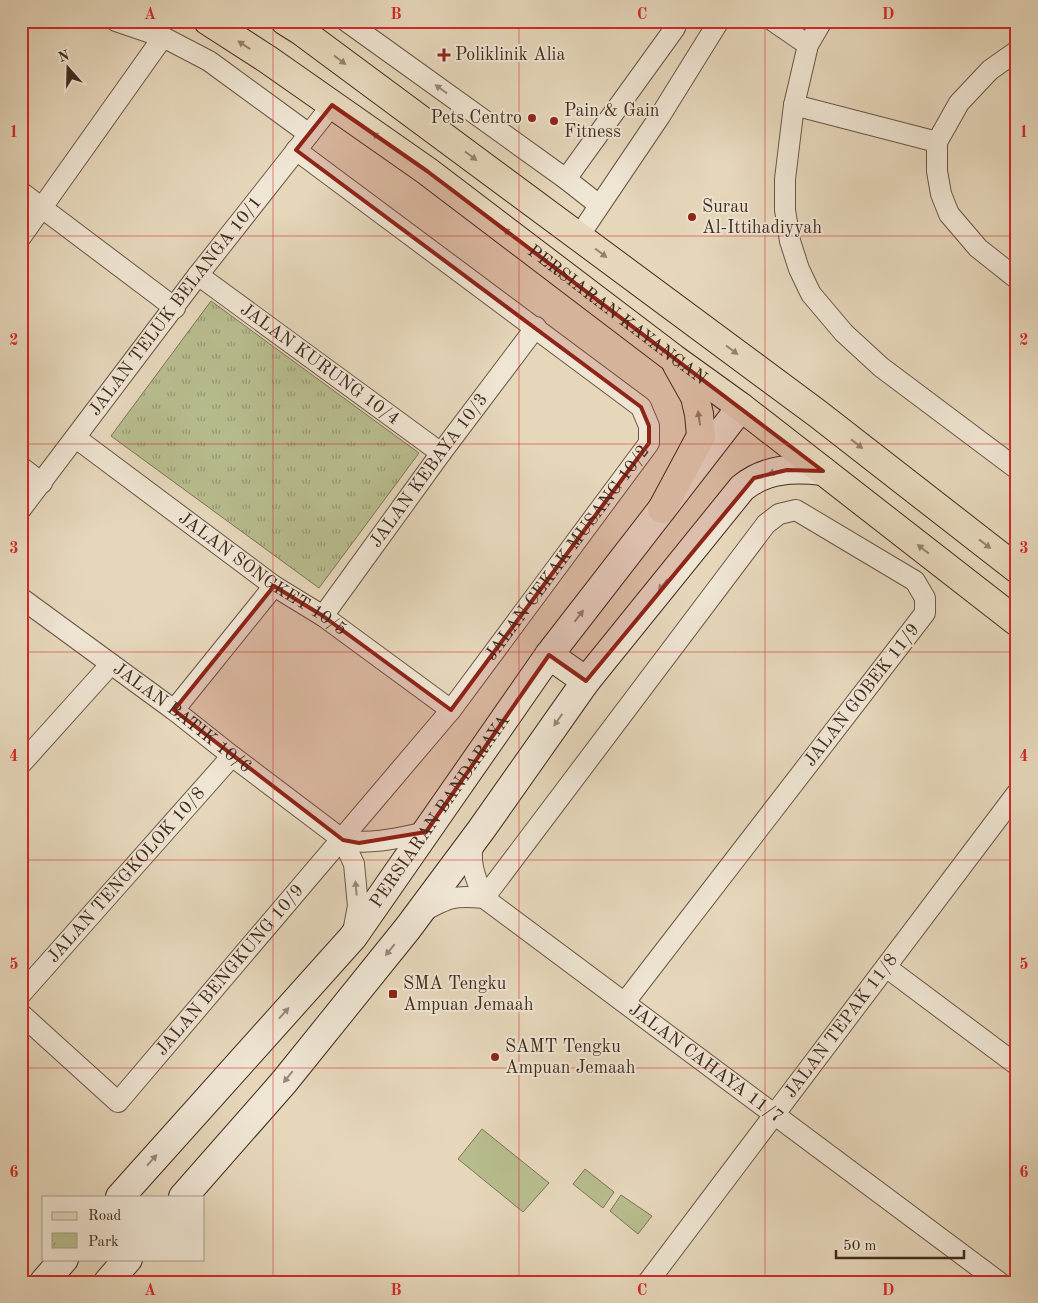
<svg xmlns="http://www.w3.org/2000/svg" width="1038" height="1303" font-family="'Old Standard TT',serif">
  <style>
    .green { fill: #b8bd8e; stroke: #7c7456 }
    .park { fill: url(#park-tufts); stroke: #7c7456 }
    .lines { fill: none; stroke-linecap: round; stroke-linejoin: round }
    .street-casing { stroke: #6a5646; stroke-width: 22 }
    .secondary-casing { stroke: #402b1f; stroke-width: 30 }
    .primary-casing { stroke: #402b1f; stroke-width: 30 }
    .street { stroke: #efe5d3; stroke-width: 20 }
    .secondary { stroke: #efe5d3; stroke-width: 28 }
    .primary { stroke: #e6d7bb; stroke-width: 28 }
    .oneway { fill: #93816d }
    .oneway2 { fill: #988879 }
    .marked { fill: #8f2418; fill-opacity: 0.2; stroke: #8f2418; stroke-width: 4; stroke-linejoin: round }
    .grid { fill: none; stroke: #d62828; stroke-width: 1; stroke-opacity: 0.55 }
    .poi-dot { fill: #8f2418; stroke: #efe5d3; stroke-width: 2 }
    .labels { text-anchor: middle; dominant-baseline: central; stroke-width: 4; stroke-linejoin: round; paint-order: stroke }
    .poi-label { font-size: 18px; fill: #402b1f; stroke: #efe5d3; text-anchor: start }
    .street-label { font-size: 18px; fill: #402b1f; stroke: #efe5d3 }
    .neatline { fill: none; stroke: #d62828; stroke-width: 2 }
    .grid-label { font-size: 16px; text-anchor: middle; font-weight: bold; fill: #d62828 }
  </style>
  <defs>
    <pattern id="park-tufts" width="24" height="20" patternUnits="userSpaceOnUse" patternTransform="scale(1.25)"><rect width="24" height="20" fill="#b8bd8e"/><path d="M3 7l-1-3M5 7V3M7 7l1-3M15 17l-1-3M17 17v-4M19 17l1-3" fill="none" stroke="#979a73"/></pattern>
  </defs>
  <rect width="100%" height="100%" fill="#e6d7bb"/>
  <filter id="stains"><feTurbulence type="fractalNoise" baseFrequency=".004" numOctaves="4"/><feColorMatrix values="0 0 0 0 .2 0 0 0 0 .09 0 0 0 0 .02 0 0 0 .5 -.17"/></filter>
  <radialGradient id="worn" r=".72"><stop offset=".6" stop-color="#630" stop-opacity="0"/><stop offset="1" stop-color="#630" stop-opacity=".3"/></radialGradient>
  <!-- green -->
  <g class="green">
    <polygon points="482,1129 549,1183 523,1212 458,1159"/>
    <polygon points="585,1169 614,1192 603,1208 573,1184"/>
    <polygon points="621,1195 652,1216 638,1234 610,1211"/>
  </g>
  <!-- park -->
  <polygon class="park" points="211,301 419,453 319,588 111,436"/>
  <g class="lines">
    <defs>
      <g id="street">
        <polyline points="116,21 163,37 209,61 309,134"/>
        <polyline points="346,21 566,179 599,205"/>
        <polyline points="773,21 808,45"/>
        <polyline points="822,21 808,45 794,105 785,179 785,210 790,241 799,269 811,294 844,333 881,367 1017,469"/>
        <polyline points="1017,51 990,70 959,103 937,142 937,171 941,194 949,214 978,248 1017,279"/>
        <polyline points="794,105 937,142"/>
        <polyline points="566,179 675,28"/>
        <polyline points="21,192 175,308"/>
        <polyline points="579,236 660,116 719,21"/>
        <polyline points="21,237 163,37"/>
        <path id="s1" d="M198 275 441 453"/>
        <path id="s2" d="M76 438 274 586 323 616 451 710"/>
        <polyline points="21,467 42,483"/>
        <path id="s3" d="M21 509 198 275 332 105"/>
        <path id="s4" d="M21 598 174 710 232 756 343 840C371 845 398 838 426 832"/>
        <path id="s5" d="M323 616 441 453 536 327"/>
        <polyline points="174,710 274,586"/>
        <polyline points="21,764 111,664"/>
        <path d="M476 839C466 857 476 880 484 898"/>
        <polyline points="343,840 354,864 358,906 353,932"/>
        <polyline points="484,898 766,524 779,514 796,510 915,581 925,598 925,613 625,1002"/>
        <path id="s6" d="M422 912C449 897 454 895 484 898L999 1282"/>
        <polyline points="886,967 1017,1065"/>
        <path id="s7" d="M21 994 232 756"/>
        <path id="s8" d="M21 1014 118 1102 451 710 649 443V426L641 407 296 150"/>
        <path id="s9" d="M648 1282 1017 793"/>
      </g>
      <g id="secondary">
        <polyline points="549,655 586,681"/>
        <path id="s10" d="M120 1197 353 937 549 655 741 407"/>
        <path d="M183 1197 284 1082 408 928 481 830 586 681 742 488C766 468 794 468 823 471"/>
        <polyline points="44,1282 64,1259"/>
        <polyline points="108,1282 128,1259"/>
      </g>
      <g id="primary">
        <path id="s11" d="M208 21 267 59 427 171 673 358 741 407 1017 622"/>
        <polyline points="285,21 301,31 818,414 1017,569"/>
        <polyline points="662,509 701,436 699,414 695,397 677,365"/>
      </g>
    </defs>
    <!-- street casing -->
    <use href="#street" class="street-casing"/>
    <!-- secondary casing -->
    <use href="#secondary" class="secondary-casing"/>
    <!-- primary casing -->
    <use href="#primary" class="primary-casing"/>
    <!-- street -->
    <use href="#street" class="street"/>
    <!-- secondary -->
    <use href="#secondary" class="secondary"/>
    <!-- primary -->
    <use href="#primary" class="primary"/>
  </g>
  <!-- one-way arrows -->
  <defs><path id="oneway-solid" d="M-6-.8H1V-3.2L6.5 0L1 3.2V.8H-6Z" transform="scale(1.25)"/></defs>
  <g class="oneway">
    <use href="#oneway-solid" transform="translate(244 45) rotate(-147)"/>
    <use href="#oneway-solid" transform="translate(340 60) rotate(37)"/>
    <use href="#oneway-solid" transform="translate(378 137) rotate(-145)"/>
    <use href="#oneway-solid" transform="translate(471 156) rotate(37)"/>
    <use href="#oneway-solid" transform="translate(509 233) rotate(-143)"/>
    <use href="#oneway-solid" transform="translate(601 253) rotate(37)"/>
    <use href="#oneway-solid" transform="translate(732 350) rotate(37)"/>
    <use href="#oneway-solid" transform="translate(699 418) rotate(-98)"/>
    <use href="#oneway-solid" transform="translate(857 444) rotate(38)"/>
    <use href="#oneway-solid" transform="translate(985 544) rotate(38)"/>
    <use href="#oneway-solid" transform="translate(923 549) rotate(-142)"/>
  </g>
  <g class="oneway2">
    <use href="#oneway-solid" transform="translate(441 89) rotate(-144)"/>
    <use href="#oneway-solid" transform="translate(775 472) rotate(166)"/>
    <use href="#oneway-solid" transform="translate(663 585) rotate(129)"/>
    <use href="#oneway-solid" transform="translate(579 616) rotate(-52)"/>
    <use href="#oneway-solid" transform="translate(558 720) rotate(125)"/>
    <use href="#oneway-solid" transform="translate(356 888) rotate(-95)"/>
    <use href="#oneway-solid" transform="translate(390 950) rotate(129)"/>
    <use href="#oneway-solid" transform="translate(284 1013) rotate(-48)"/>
    <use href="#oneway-solid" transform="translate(288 1077) rotate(129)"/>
    <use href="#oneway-solid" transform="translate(152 1160) rotate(-48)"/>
  </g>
  <!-- marked area -->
  <path class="marked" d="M332 105 427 171 823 471 787 470 754 478 586 681 549 655 426 832 359 843 343 840 174 710 274 586 323 616 451 710 649 443V426L641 407 296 150Z"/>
  <!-- grid -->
  <path class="grid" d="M273 21V1282M519 21V1282M765 21V1282M21 236H1017M21 444H1017M21 652H1017M21 860H1017M21 1068H1017"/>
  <!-- markers -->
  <g class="poi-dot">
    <path d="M441.5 47.5h5v5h5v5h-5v5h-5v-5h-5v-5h5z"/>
    <circle cx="532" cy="118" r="5"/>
    <circle cx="554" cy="121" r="5"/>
    <circle cx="692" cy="217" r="5"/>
    <rect x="388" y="989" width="10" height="10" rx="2.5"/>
    <circle cx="495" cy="1057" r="5"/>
  </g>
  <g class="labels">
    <!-- poi labels -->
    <g class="poi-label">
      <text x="455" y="55">Poliklinik Alia</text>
      <text x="564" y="111">Pain &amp; Gain<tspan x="564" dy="21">Fitness</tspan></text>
      <text x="522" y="118" text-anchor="end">Pets Centro</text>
      <text x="702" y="207">Surau<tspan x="702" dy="21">Al-Ittihadiyyah</tspan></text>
      <text x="403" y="984">SMA Tengku<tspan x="403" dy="21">Ampuan Jemaah</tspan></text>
      <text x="505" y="1047">SAMT Tengku<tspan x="505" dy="21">Ampuan Jemaah</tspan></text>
    </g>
    <!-- street labels -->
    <g class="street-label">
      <text stroke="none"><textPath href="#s3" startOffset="255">JALAN TELUK BELANGA 10/1</textPath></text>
      <text stroke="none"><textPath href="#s11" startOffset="504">PERSIARAN KAYANGAN</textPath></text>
      <text stroke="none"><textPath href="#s1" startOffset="151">JALAN KURUNG 10/4</textPath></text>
      <text stroke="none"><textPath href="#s5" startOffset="180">JALAN KEBAYA 10/3</textPath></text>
      <text stroke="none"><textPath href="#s8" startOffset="841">JALAN CEKAK MUSANG 10/2</textPath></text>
      <text stroke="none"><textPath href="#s2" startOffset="231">JALAN SONGKET 10/5</textPath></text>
      <text transform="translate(862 695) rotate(-52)">JALAN GOBEK 11/9</text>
      <text stroke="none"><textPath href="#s4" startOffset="201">JALAN BATIK 10/6</textPath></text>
      <text stroke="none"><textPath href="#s10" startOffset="502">PERSIARAN BANDARAYA</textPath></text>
      <text stroke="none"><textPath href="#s7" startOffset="159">JALAN TENGKOLOK 10/8</textPath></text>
      <text stroke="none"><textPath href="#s8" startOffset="304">JALAN BENGKUNG 10/9</textPath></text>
      <text stroke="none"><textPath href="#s9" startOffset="321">JALAN TEPAK 11/8</textPath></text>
      <text stroke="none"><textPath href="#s6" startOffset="342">JALAN CAHAYA 11/7</textPath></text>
    </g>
  </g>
  <!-- margin -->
  <rect width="1038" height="1303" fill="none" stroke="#e6d7bb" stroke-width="55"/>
  <!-- legend -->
  <rect x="42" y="1196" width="162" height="65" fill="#efe5d3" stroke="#a99b8b"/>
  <rect x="52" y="1212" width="25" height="8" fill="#e6d7bb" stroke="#a99b8b"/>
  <text x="88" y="1220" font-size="15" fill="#402b1f">Road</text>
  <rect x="52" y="1233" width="25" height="15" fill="url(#park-tufts)" stroke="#a99b8b"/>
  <text x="88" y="1246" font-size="15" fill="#402b1f">Park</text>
  <!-- north arrow -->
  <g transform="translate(68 68) rotate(340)" stroke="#efe5d3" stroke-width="4" paint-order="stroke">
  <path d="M0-4L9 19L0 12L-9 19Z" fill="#402b1f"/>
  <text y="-8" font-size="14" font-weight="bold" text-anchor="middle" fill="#402b1f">N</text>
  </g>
  <!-- scale -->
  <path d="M836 1250v8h128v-8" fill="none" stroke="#402b1f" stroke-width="2.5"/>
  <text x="843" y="1250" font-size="15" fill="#402b1f" stroke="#efe5d3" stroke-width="4" paint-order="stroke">50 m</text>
  <rect x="28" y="28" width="982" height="1248" class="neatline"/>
  <g class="grid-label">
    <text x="150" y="19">A</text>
    <text x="396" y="19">B</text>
    <text x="642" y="19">C</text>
    <text x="888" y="19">D</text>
    <text x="14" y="137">1</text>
    <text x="1024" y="137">1</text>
    <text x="14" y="345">2</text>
    <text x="1024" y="345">2</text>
    <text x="14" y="553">3</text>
    <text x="1024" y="553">3</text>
    <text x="14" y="761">4</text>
    <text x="1024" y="761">4</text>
    <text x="14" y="969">5</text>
    <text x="1024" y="969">5</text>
    <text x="14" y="1177">6</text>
    <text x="1024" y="1177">6</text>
    <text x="150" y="1295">A</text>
    <text x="396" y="1295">B</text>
    <text x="642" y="1295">C</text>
    <text x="888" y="1295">D</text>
  </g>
  <rect width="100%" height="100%" filter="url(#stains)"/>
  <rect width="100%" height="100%" fill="url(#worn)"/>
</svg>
